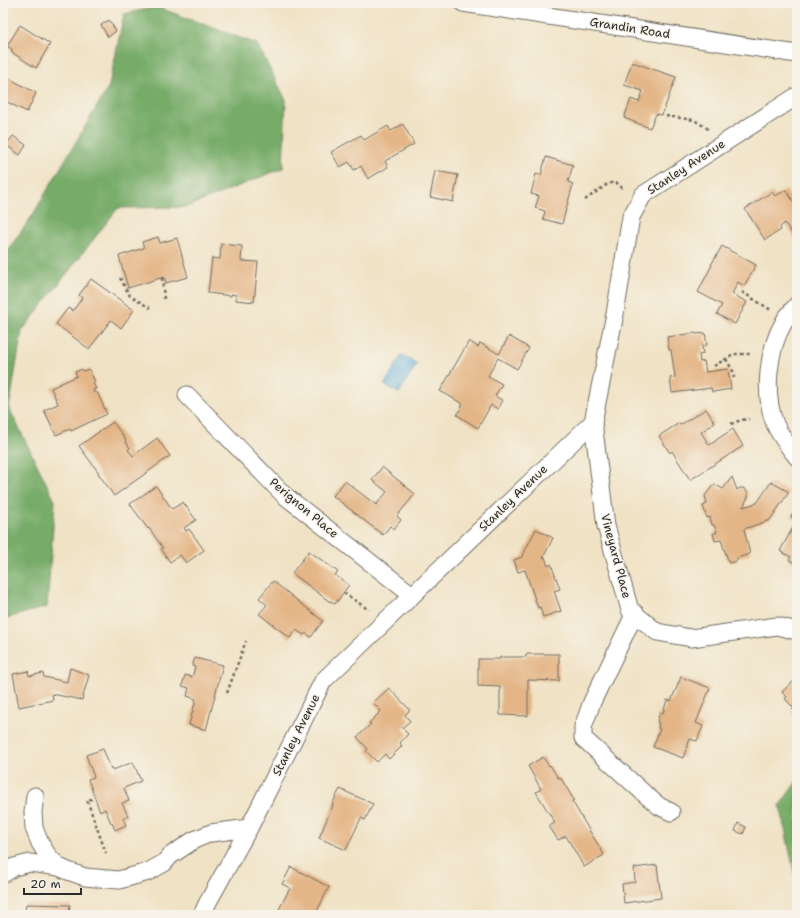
<svg xmlns="http://www.w3.org/2000/svg" width="800" height="918" font-family="'Shantell Sans',sans-serif">
  <style>
    .forest { fill: #76ab68; stroke: #506b4a }
    .water { fill: #60aeda; stroke: #466c82 }
    .building { fill: #e4b687 }
    .lines { fill: none; stroke-linecap: round; stroke-linejoin: round }
    .minor-casing { stroke: #706b61; stroke-width: 19 }
    .path { stroke: #706b61; stroke-width: 2.5; stroke-dasharray: 3 3; stroke-linecap: butt }
    .minor { stroke: #fff; stroke-width: 17 }
    .labels { text-anchor: middle; dominant-baseline: central; stroke-width: 3; stroke-linejoin: round; paint-order: stroke }
    .street-label { font-size: 12px; fill: #2b2b2b; stroke: #f7f3e8 }
  </style>
  <rect width="100%" height="100%" fill="#f7f3e8"/>
  <filter id="ink" filterUnits="userSpaceOnUse"><feTurbulence type="fractalNoise" baseFrequency=".025" numOctaves="2"/><feDisplacementMap in="SourceGraphic" scale="8" xChannelSelector="R" yChannelSelector="G"/><feConvolveMatrix kernelMatrix="1 2 1 2 8 2 1 2 1" color-interpolation-filters="sRGB"/></filter>
  <filter id="wash" filterUnits="userSpaceOnUse"><feTurbulence type="fractalNoise" baseFrequency=".012" numOctaves="4" result="noise"/><feDisplacementMap in="SourceGraphic" scale="16" xChannelSelector="R" yChannelSelector="G"/><feGaussianBlur stdDeviation="0.9" result="paint"/><feColorMatrix in="noise" values="0 0 0 0 0 0 0 0 0 0 0 0 0 0 0 0 0 1.4 0 .05"/><feComposite in="paint" operator="in"/></filter>
  <g filter="url(#wash)">
    <rect width="100%" height="100%" fill="#f0e2c5"/>
    <!-- forest -->
    <g class="forest">
      <polygon points="157,7 257,44 286,100 283,168 187,207 118,208 22,331 9,408 55,501 47,607 3,619 3,257 32,216 109,86 124,14"/>
      <polygon points="797,781 797,886 780,805"/>
    </g>
    <!-- water -->
    <polygon class="water" points="402,355 417,364 399,393 384,385"/>
    <g id="blocks">
      <!-- building -->
      <g class="building">
        <polygon points="109,20 116,31 108,37 101,25"/>
        <polygon points="20,25 50,44 36,68 11,52 13,50 7,46"/>
        <polygon points="632,62 676,77 662,115 656,114 650,128 624,118 631,99 639,102 643,91 624,85"/>
        <polygon points="3,75 36,93 27,112 3,100"/>
        <polygon points="403,124 414,144 385,161 388,167 368,179 361,166 354,170 349,162 340,167 331,152 361,135 364,140 388,126 391,131"/>
        <polygon points="13,136 26,145 20,155 6,145"/>
        <polygon points="546,157 573,165 568,182 573,184 562,224 543,219 545,211 535,208 539,196 531,194 536,174 541,175"/>
        <polygon points="435,171 458,175 453,202 430,197"/>
        <polygon points="786,190 797,207 797,242 785,223 780,227 781,230 765,240 745,209 772,192 775,196"/>
        <polygon points="158,237 160,243 177,238 188,277 166,283 164,277 128,288 119,256 144,248 142,242"/>
        <polygon points="221,244 242,246 241,261 258,262 254,302 236,300 236,295 231,294 231,296 208,293 212,258 220,259"/>
        <polygon points="722,246 756,265 744,286 738,282 732,294 747,302 735,324 717,314 722,305 698,292 712,265 711,265"/>
        <polygon points="91,279 134,310 121,328 111,320 89,349 56,324 68,308 73,311 82,298 79,295"/>
        <polygon points="695,333 696,334 705,333 707,345 702,346 703,354 699,355 700,362 704,361 706,372 728,369 731,389 712,392 711,388 672,393 670,378 675,377 671,350 669,350 667,337"/>
        <polygon points="509,336 529,348 517,369 498,358 488,376 502,384 495,396 502,400 498,409 491,405 478,428 457,415 463,404 440,391 469,341 478,347 480,343 499,354"/>
        <polygon points="82,369 83,371 89,369 95,382 93,383 96,389 93,390 94,393 97,392 107,414 71,431 70,429 56,435 44,410 58,404 51,388 77,376 75,372"/>
        <polygon points="706,409 715,423 701,432 709,445 716,441 716,440 733,429 743,446 690,480 672,451 670,453 659,436 679,423 680,425"/>
        <polygon points="113,422 126,440 125,441 130,448 128,450 133,456 157,438 170,456 114,496 98,473 99,473 79,446"/>
        <polygon points="382,467 415,494 397,516 401,520 394,529 390,526 383,535 333,496 345,481 376,505 387,492 372,480"/>
        <polygon points="732,477 737,490 740,488 743,488 746,490 748,493 748,497 743,507 757,503 771,482 789,492 770,520 744,529 750,554 737,558 737,561 729,563 721,540 715,541 713,534 717,532 714,525 712,525 710,517 707,518 703,506 707,504 705,496 714,484 723,489"/>
        <polygon points="156,486 172,509 183,502 196,520 184,528 186,531 189,529 204,550 186,563 180,555 170,562 161,549 163,548 149,528 148,529 130,504"/>
        <polygon points="797,507 797,564 789,560 791,557 780,551 797,520 791,517"/>
        <polygon points="536,529 553,538 543,558 545,557 548,566 551,564 560,589 554,591 561,611 543,617 540,607 538,608 525,570 518,572 514,560 522,557"/>
        <polygon points="309,551 338,572 335,575 349,585 335,604 331,601 330,602 292,573"/>
        <polygon points="273,581 323,621 311,637 306,633 304,635 296,630 290,638 259,614 267,605 259,598"/>
        <polygon points="526,654 559,654 559,681 528,680 528,716 500,715 500,687 478,686 478,659 500,659 500,657 526,657"/>
        <polygon points="195,658 223,665 206,730 189,725 196,699 187,696 189,688 182,686 185,675 192,677 195,667 192,666"/>
        <polygon points="70,668 89,675 82,700 52,694 53,700 19,707 13,674 28,671 29,676 43,673 44,677 67,682"/>
        <polygon points="681,677 710,688 696,723 703,726 697,741 690,739 683,758 653,747 660,729 658,728 659,723 657,722 660,712 663,713 667,700 671,701"/>
        <polygon points="797,678 797,717 791,711 794,708 785,699 787,697 782,692"/>
        <polygon points="389,688 410,710 405,715 410,721 402,728 408,734 400,743 402,746 389,759 385,754 377,762 366,751 368,749 357,737 371,724 369,723 381,711 373,703"/>
        <polygon points="103,749 111,769 113,768 113,770 133,762 141,781 124,788 129,801 122,803 128,816 123,818 126,825 115,830 112,823 111,823 105,809 100,812 88,779 94,777 86,755"/>
        <polygon points="543,757 549,766 550,765 558,778 560,777 574,800 572,801 604,855 584,867 566,836 558,840 549,826 555,823 536,792 541,789 528,766"/>
        <polygon points="340,789 373,804 365,820 361,818 346,850 319,838 333,805 332,804"/>
        <polygon points="738,823 746,827 743,834 735,831"/>
        <polygon points="657,865 661,898 624,903 622,884 635,882 634,868"/>
        <polygon points="291,867 329,887 315,915 276,915 290,888 282,884"/>
        <polygon points="26,904 70,905 69,915 25,915"/>
      </g>
    </g>
  </g>
  <g filter="url(#ink)">
    <use href="#blocks" fill-opacity="0" stroke="#706b61" stroke-width="1"/>
    <g class="lines">
      <defs>
        <g id="minor">
          <polyline points="463,3 797,54"/>
          <path d="M797 305C793 310 787 316 784 322 768 349 763 394 775 424 780 436 789 447 797 457"/>
          <polyline points="187,395 284,495 412,595"/>
          <polyline points="593,422 606,526 630,610 657,632 691,638 777,626 797,631"/>
          <polyline points="635,613 592,702 583,727 583,738 647,796 659,806 671,812"/>
          <polyline points="35,796 33,812 34,828 40,843 48,856 59,867 68,871 85,877 119,880 148,872 164,863 170,856 194,840 211,833 249,828"/>
          <polyline points="3,874 14,867 30,863 59,867"/>
          <polyline points="202,915 208,902 249,828 323,681 593,422 615,314 631,217 643,195 797,96"/>
        </g>
      </defs>
      <!-- minor casing -->
      <use href="#minor" class="minor-casing"/>
      <!-- path -->
      <g class="path">
        <polyline points="666,116 694,120 710,130"/>
        <polyline points="585,200 609,183 617,183 622,188"/>
        <polyline points="120,278 130,296 150,308"/>
        <polyline points="162,278 164,299"/>
        <polyline points="742,292 771,310"/>
        <polyline points="726,359 733,371 734,381"/>
        <polyline points="714,366 734,354 752,354"/>
        <polyline points="731,424 741,420 749,419"/>
        <polyline points="344,593 369,610"/>
        <polyline points="227,693 246,641"/>
        <polyline points="92,799 87,800 106,853"/>
      </g>
      <!-- minor -->
      <use href="#minor" class="minor"/>
    </g>
  </g>
  <g class="labels">
    <!-- street labels -->
    <g class="street-label">
      <text transform="translate(630 28) rotate(9)">Grandin Road</text>
      <text transform="translate(686 167) rotate(-33)">Stanley Avenue</text>
      <text transform="translate(513 498) rotate(-44)">Stanley Avenue</text>
      <text transform="translate(304 508) rotate(40)">Perignon Place</text>
      <text transform="translate(616 556) rotate(75)">Vineyard Place</text>
      <text transform="translate(296 735) rotate(-63)">Stanley Avenue</text>
    </g>
  </g>
  <!-- margin -->
  <rect width="800" height="918" fill="none" stroke="#f7f3e8" stroke-width="16"/>
  <!-- scale -->
  <path d="M24 888v6h57v-6" fill="none" stroke="#2b2b2b" stroke-width="2"/>
  <text x="30" y="888" font-size="12" fill="#2b2b2b" stroke="#f7f3e8" stroke-width="3" paint-order="stroke">20 m</text>
</svg>
